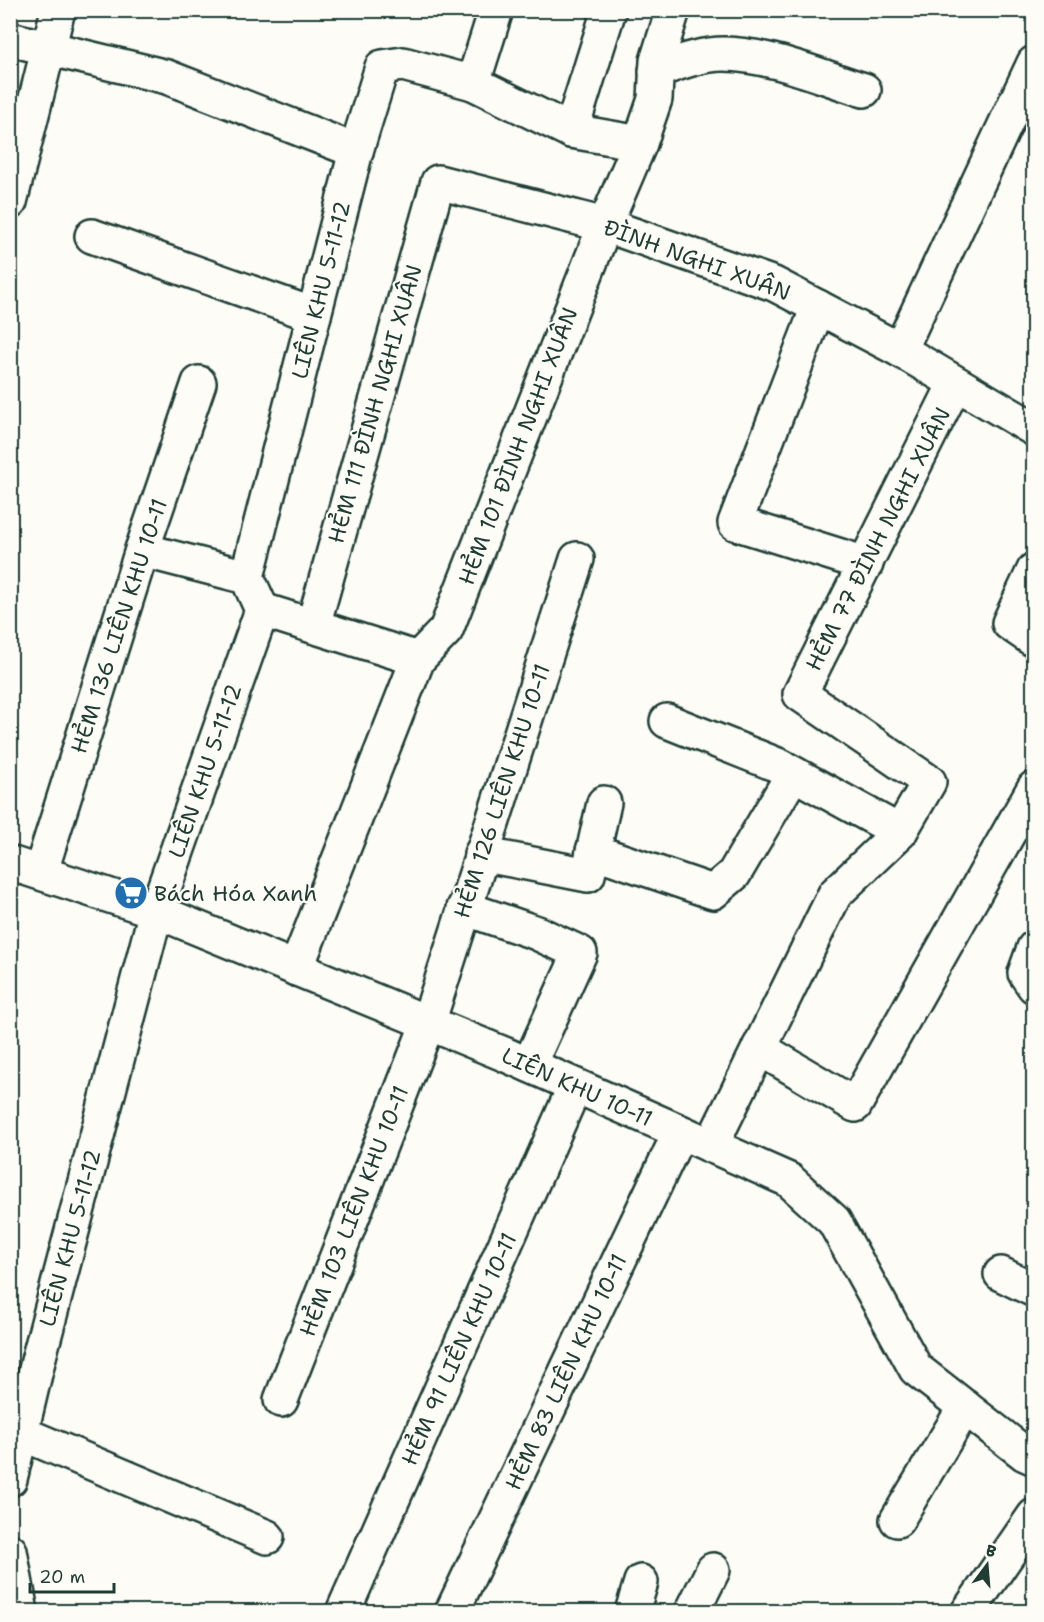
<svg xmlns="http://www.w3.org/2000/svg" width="1044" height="1622" font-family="'Shantell Sans',sans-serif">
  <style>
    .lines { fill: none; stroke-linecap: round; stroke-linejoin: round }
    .minor-casing { stroke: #1f3d34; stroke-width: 38 }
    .minor { stroke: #fdfcf7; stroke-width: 33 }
    .labels { text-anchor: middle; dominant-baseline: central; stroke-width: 4.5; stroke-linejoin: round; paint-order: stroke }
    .street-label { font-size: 22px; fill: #1f3d34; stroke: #fdfcf7 }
    .poi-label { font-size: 22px; fill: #1f3d34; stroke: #fdfcf7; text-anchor: start }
  </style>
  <rect width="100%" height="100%" fill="#fdfcf7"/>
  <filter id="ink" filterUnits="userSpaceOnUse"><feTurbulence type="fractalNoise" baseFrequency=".0167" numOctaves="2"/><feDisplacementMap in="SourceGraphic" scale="12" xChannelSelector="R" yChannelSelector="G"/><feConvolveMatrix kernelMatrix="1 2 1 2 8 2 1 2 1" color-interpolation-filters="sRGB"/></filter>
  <g filter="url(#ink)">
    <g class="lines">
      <defs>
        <g id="minor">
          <polyline points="10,39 167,77 356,151"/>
          <path d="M656 71C678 63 701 54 724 54 772 55 819 76 864 90"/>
          <polyline points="473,83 496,10"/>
          <polyline points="571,131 609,10"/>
          <polyline points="10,202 58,10"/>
          <polyline points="92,236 314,315"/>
          <polyline points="818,307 735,523 866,564"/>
          <polyline points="900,350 1034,63"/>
          <polyline points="142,550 247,577"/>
          <polyline points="1034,570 1009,623 1034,640"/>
          <polyline points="262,610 418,659"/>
          <polyline points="313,626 438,182 605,225 774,284 900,350 1034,429"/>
          <polyline points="667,721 780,766 900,832"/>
          <polyline points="593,851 713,892 734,874 793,774"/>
          <polyline points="481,854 588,875 604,803"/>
          <polyline points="10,863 156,911 504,1054 789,1180 834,1221 916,1369 1025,1454 1034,1458"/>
          <polyline points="41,871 142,550 199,383"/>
          <polyline points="464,908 537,933 580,953 529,1065"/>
          <polyline points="1034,948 1025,973 1034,986"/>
          <polyline points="296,969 418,659 446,630 605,225 640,143 655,99 657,61 673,10"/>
          <polyline points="759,1048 855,1105 1034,788"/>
          <polyline points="711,1146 835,894 900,832 929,782 800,694 955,384"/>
          <polyline points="1001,1274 1034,1290"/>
          <polyline points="281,1400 428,1023 577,559"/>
          <polyline points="21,1433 267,1537"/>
          <polyline points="10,1479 39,1357 156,911 262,610 247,577 356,151 382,67 403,64 473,83 571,131 640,143"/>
          <polyline points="897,1520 965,1407"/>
          <polyline points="10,1551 21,1612"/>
          <polyline points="343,1612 575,1086"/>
          <polyline points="452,1612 680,1132"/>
          <polyline points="632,1612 641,1582"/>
          <polyline points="692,1612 713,1570"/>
          <polyline points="968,1612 1034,1516"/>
        </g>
      </defs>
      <!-- minor casing -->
      <use href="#minor" class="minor-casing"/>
      <!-- minor -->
      <use href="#minor" class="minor"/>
    </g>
  </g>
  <!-- icons -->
  <defs>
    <symbol id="supermarket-disc" viewBox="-11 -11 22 22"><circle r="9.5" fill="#1f6fb2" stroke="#fdfcf7"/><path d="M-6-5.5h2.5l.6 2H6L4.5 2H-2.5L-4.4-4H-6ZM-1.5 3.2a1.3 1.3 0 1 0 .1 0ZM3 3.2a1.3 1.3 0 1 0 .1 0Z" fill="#fff"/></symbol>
  </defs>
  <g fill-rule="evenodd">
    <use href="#supermarket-disc" x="112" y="874" width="38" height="38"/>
  </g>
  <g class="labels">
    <!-- street labels -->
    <g class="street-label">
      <text transform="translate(697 260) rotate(20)">ĐÌNH NGHI XUÂN</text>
      <text transform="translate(321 290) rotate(-76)">LIÊN KHU 5-11-12</text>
      <text transform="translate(375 404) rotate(-74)">HẺM 111 ĐÌNH NGHI XUÂN</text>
      <text transform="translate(518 446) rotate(-69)">HẺM 101 ĐÌNH NGHI XUÂN</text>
      <text transform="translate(878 539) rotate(-63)">HẺM 77 ĐÌNH NGHI XUÂN</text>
      <text transform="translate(119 626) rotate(-72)">HẺM 136 LIÊN KHU 10-11</text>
      <text transform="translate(205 771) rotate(-71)">LIÊN KHU 5-11-12</text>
      <text transform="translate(502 791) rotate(-72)">HẺM 126 LIÊN KHU 10-11</text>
      <text transform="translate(577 1087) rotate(24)">LIÊN KHU 10-11</text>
      <text transform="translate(354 1211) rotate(-69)">HẺM 103 LIÊN KHU 10-11</text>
      <text transform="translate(70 1238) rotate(-75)">LIÊN KHU 5-11-12</text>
      <text transform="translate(459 1349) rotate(-66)">HẺM 91 LIÊN KHU 10-11</text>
      <text transform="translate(566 1372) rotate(-65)">HẺM 83 LIÊN KHU 10-11</text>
    </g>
    <!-- poi labels -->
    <g class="poi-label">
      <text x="154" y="893">Bách Hóa Xanh</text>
    </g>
  </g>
  <!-- margin -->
  <rect width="1044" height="1622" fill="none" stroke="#fdfcf7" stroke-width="36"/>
  <rect x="18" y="18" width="1008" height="1586" fill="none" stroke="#1f3d34" stroke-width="2" filter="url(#ink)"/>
  <!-- north arrow -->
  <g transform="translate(987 1565) rotate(16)" stroke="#fdfcf7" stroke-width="4.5" paint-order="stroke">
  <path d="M0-4.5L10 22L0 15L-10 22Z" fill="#1f3d34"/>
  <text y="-9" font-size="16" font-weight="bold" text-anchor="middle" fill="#1f3d34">B</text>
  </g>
  <!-- scale -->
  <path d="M30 1583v9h84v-9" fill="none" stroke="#1f3d34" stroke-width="3"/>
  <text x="39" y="1583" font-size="18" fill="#1f3d34" stroke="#fdfcf7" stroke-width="4.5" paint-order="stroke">20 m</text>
</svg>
